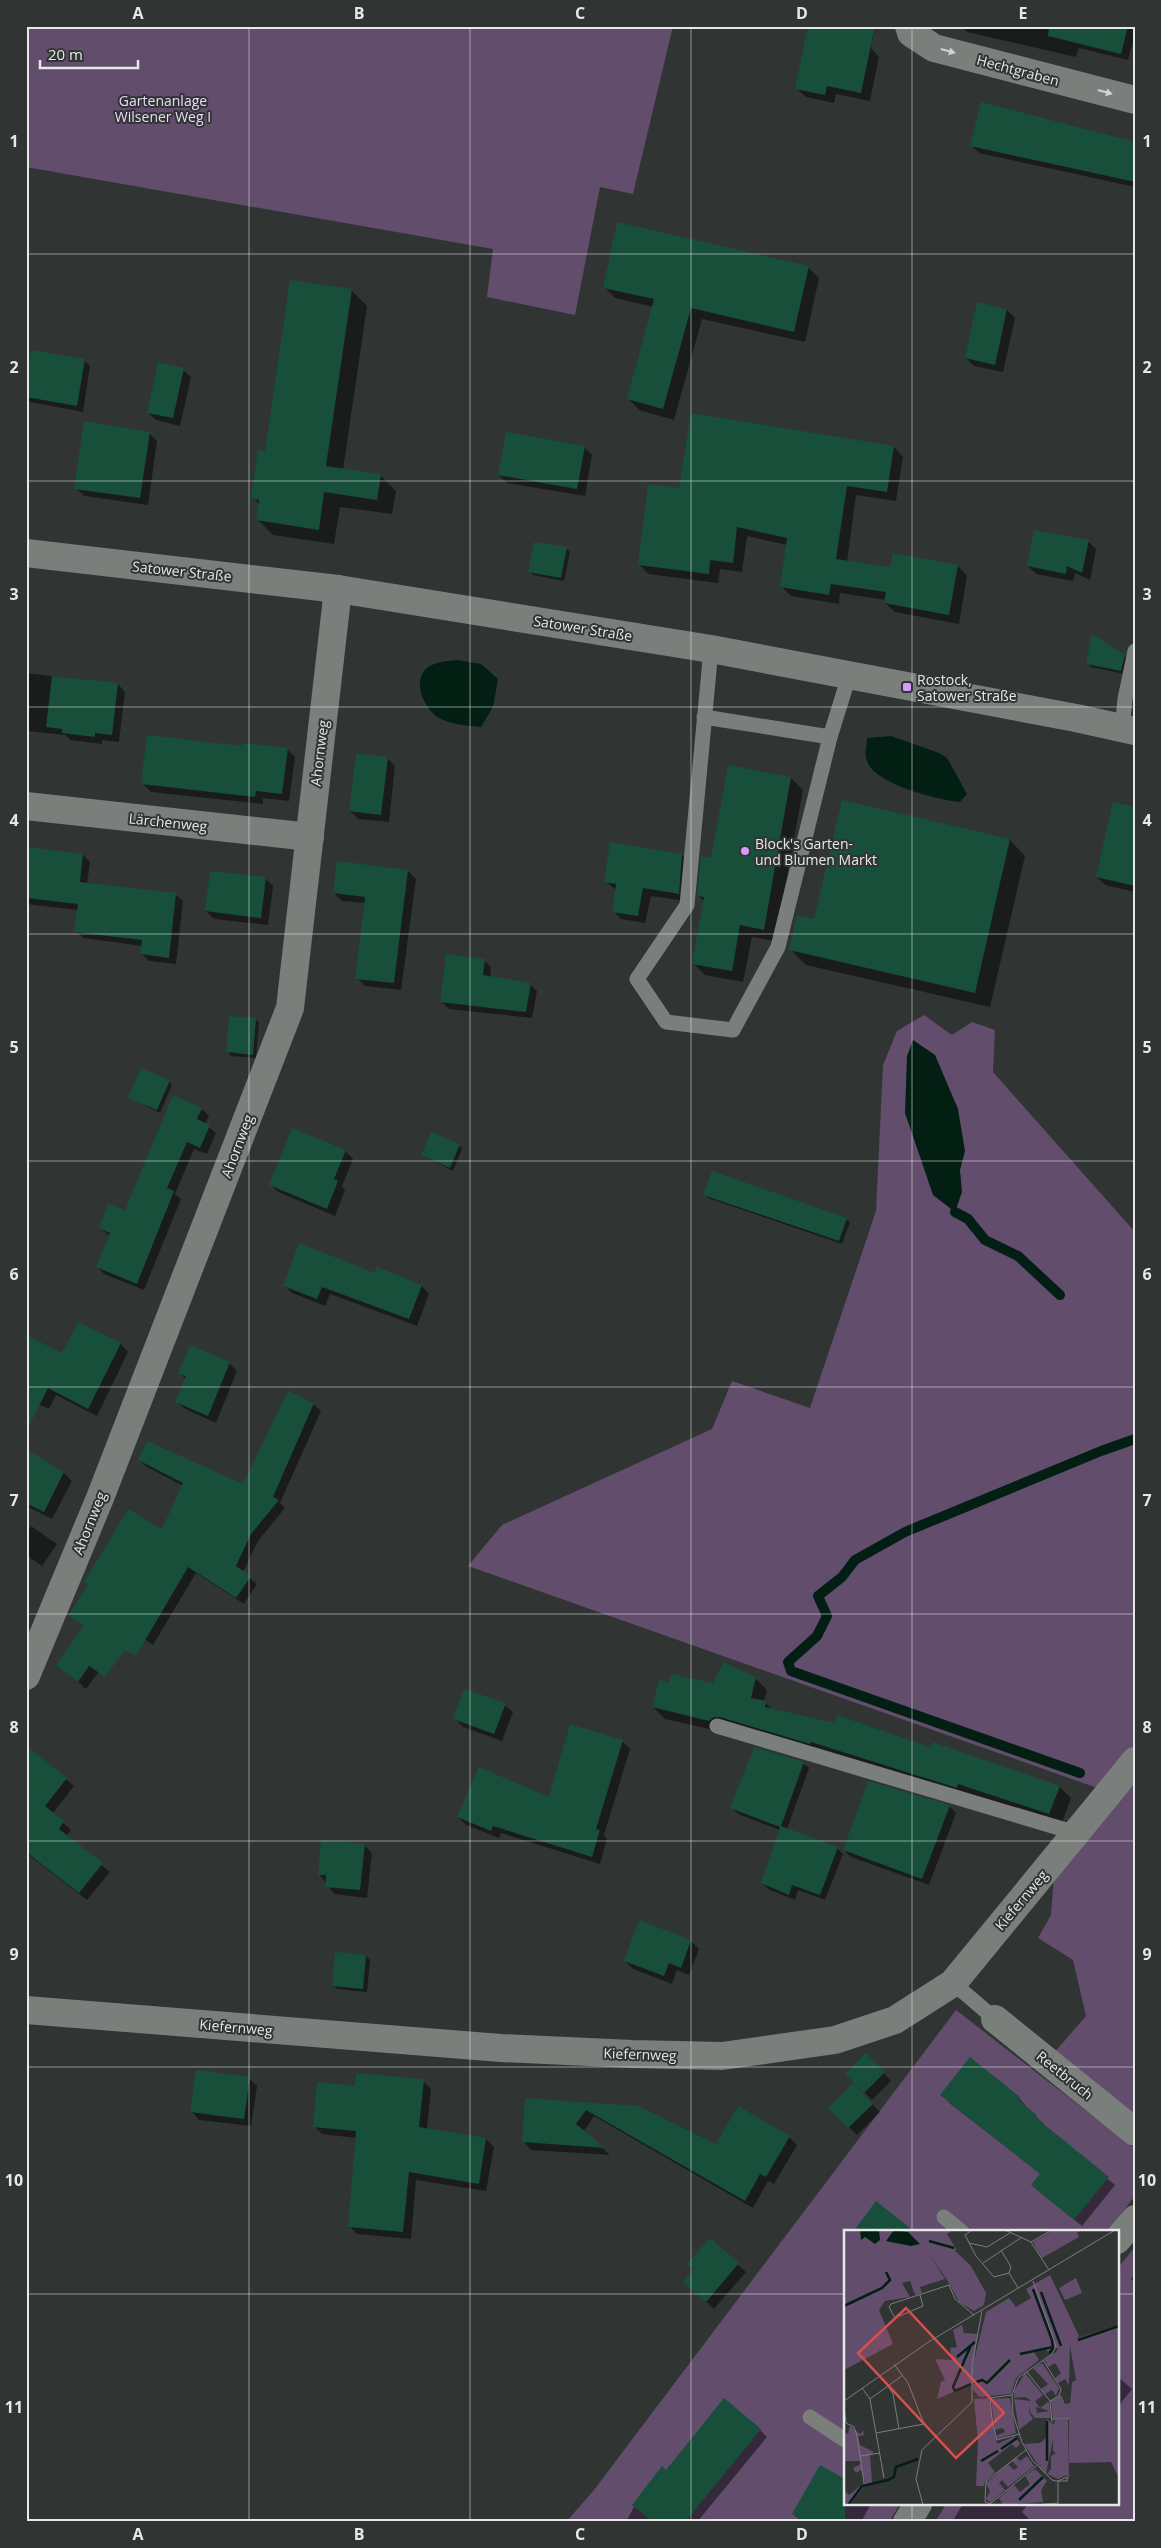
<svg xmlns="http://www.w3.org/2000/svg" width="1161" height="2548" font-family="'Open Sans',sans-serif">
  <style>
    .green { fill: #624d6d }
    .water { fill: #031f14 }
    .shadow { fill: #0007 }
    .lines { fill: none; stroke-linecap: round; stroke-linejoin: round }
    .stream { stroke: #031f14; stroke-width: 10 }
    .building { fill: #174f3a }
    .service { stroke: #7a7f7c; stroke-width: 15 }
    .minor { stroke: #7a7f7c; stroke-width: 28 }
    .secondary { stroke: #7a7f7c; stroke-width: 28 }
    .oneway { fill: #d0d4d2 }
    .grid { fill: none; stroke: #e6e9e7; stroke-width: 1; stroke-opacity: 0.55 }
    .poi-dot { fill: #d89af8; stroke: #303533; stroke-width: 2 }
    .labels { text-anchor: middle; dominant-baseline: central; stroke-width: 4; stroke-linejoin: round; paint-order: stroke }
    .street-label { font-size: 14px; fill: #e6e9e7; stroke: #303533 }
    .park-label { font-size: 14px; fill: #efd6fd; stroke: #303533 }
    .poi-label { font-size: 14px; fill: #e6e9e7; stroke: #303533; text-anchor: start }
    .inset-river { fill: none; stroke: #031f14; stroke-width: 2.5 }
    .inset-road { fill: none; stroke: #797d7b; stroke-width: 1 }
    .view { fill: #d94f4e; fill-opacity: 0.15; stroke: #d94f4e; stroke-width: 2.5 }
    .inset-edge { fill: none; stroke: #e6e9e7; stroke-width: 2.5 }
    .neatline { fill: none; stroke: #e6e9e7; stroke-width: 2 }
    .grid-label { font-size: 16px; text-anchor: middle; font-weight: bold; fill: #e6e9e7 }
  </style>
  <rect width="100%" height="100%" fill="#303533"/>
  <!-- green -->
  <g class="green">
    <polygon points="26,26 673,26 633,194 600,187 575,315 487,297 493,249 26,167"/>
    <polygon points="924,1015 952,1035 972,1022 995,1030 993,1072 1135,1232 1135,1752 1103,1790 468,1566 502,1525 712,1429 732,1381 810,1408 876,1211 883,1065 897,1031"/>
    <polygon points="1135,1778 1135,2120 1053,2054 1086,2016 1073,1960 1038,1938 1051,1915 1054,1876"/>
    <polygon points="956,2010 1135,2149 1135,2196 1106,2232 845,2232 845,2504 900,2504 889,2522 566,2522 594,2490"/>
    <polygon points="1135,2247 1135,2522 935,2522 946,2504 1117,2504 1117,2269"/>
  </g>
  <!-- water -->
  <g class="water">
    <path d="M457 660 481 664 498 679 493 707 481 727C468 726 447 724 436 716 424 706 414 685 424 671 431 662 446 661 457 660Z"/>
    <path d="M891 736 939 753 947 758 967 794 960 802C938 800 874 784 867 761 864 755 867 745 867 738Z"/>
    <polygon points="913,1040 935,1055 958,1109 965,1151 960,1170 962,1192 955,1212 933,1195 905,1113 907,1056"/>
  </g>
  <!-- shadow -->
  <g class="shadow">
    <polygon points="809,26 875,26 871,48 879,57 870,101 836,94 834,103 806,97 796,88"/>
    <polygon points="961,26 1135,26 1135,41 1133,41 1128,60 1079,48 1076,57 967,32"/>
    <polygon points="1135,142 1135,187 979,153 971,145"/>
    <polygon points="808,267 819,278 805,342 702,319 674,420 639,410 628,398 653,307 615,298 604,287"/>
    <polygon points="351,290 367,306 343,470 380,475 396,491 392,514 340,507 334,544 273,535 258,520 260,505 253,497 266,452"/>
    <polygon points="1007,310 1015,318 1003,372 974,366 966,358"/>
    <polygon points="84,360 90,366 83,412 30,402 26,398 26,383"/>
    <polygon points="183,370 191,377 180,426 156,420 148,413"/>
    <polygon points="149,433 157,441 148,505 84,496 76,488"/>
    <polygon points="584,447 592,455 585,496 507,483 499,475"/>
    <polygon points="894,447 903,457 896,501 856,495 847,562 891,569 958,566 967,576 959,624 895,612 885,603 886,600 840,593 839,604 791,596 781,586 787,545 747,536 742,572 720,569 718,583 648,574 639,564 680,489"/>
    <polygon points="1088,541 1096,549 1090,580 1075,573 1073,581 1036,574 1028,566"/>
    <polygon points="566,548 570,552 564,581 533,575 530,571"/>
    <polygon points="1124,656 1128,659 1125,674 1091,667 1087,663"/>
    <polygon points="26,673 118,684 125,692 119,742 102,740 102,744 87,742 70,740 66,735 26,731"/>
    <polygon points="243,747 287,749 295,757 289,801 263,798 263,804 151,792 143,784"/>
    <polygon points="387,758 395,766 389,822 358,819 350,811"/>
    <polygon points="791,778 803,790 775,941 752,937 743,982 705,975 693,963 705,902 699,896 712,859"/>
    <polygon points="843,801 1010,840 1025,856 990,1007 806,965 790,949 815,921"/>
    <polygon points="1135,809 1135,892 1105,885 1097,877"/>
    <polygon points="26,848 83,855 90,862 87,884 175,894 183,901 176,964 149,961 142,954 142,946 83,938 76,931 78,910 26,904"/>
    <polygon points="682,855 690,863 686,901 651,896 645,923 621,919 613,911 616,890 605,881"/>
    <polygon points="408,871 416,879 401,990 365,986 357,978 365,903 342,901 334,893"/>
    <polygon points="265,878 273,886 268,925 214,919 206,911"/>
    <polygon points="484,960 491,967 490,978 530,984 537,991 532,1018 449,1009 442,1002"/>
    <polygon points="255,1019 259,1022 256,1058 231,1056 228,1052"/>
    <polygon points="169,1081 172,1085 160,1113 130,1098"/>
    <polygon points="202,1109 209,1116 205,1124 216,1133 207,1154 194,1149 175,1194 181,1199 144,1290 104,1274 97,1266 110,1236 100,1228 125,1212"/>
    <polygon points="459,1145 462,1149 453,1171 422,1155"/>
    <polygon points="345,1151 353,1159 342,1186 345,1190 335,1216 278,1192 270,1184"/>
    <polygon points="705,1194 846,1219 850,1222 842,1244 708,1198"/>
    <polygon points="376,1275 422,1286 429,1294 417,1326 330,1294 325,1306 292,1293 284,1285"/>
    <polygon points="79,1323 121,1344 128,1352 97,1416 56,1395 49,1409 26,1398 63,1355"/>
    <polygon points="229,1363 237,1371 216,1423 185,1409 177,1402 186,1379 180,1373"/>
    <polygon points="313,1404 321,1411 280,1503 285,1508 258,1541 243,1572 257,1584 244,1604 196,1573 153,1645 90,1601 162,1531 183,1486 147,1467 139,1460 244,1486"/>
    <polygon points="27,1451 64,1473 72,1481 52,1519 26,1506"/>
    <polygon points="31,1526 57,1544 42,1566 26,1555 26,1534"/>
    <polygon points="105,1663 86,1689 58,1664"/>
    <polygon points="755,1678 767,1690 764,1702 774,1711 931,1749 1060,1787 1071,1798 1061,1825 722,1732 665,1719 653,1707 670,1685 714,1685"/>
    <polygon points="505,1705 513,1712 502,1741 463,1727 455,1719"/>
    <polygon points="622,1741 630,1749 604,1835 607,1839 600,1864 501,1833 499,1838 466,1825 458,1817 550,1799"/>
    <polygon points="26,1759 66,1779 74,1786 53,1813 71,1830 66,1836 110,1872 87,1900 26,1853"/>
    <polygon points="803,1763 809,1768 787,1829 837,1848 843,1854 825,1900 798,1890 795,1900 768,1889 762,1883 780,1830 738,1814 732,1808"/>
    <polygon points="949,1806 956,1813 929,1885 851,1857 844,1850"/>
    <polygon points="364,1845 372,1853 367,1898 334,1894 319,1874"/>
    <polygon points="640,1922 691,1941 699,1949 689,1975 677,1970 672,1984 633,1969 625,1961"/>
    <polygon points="366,1956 370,1960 367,1992 337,1989 333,1985"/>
    <polygon points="866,2054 891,2081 872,2100 847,2074"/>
    <polygon points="249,2078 257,2086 251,2126 199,2120 192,2112"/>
    <polygon points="423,2081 431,2089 427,2129 486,2139 494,2147 486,2191 416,2180 411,2239 357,2234 349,2226 356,2138 322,2134 314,2126 356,2087"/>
    <polygon points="853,2085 880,2112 857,2135 830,2108"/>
    <polygon points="1019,2098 1026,2106 1025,2107 1043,2123 1042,2125 1115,2185 1082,2226 1040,2192 1041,2174 948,2102"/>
    <polygon points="527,2099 638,2107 717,2145 738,2107 789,2137 797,2145 774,2184 768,2181 753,2208 594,2116 584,2131 610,2155 531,2150 524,2142"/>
    <polygon points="710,2240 746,2272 714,2309 684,2282 695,2270"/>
    <polygon points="1135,2274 1135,2283 1131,2279"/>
    <polygon points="1117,2376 1132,2389 1117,2408"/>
    <polygon points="760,2430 767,2437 697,2522 626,2522 638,2499 666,2471"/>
    <polygon points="845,2504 871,2504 861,2522 802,2522 793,2514"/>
    <polygon points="963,2504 1028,2504 1022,2512 1030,2520 1029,2522 952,2522"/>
  </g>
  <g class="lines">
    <!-- stream -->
    <g class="stream">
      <polyline points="955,1212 968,1219 985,1240 1018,1256 1060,1295"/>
      <polyline points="1080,1773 791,1671 788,1662 817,1636 827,1616 818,1596 842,1577 855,1560 905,1532 1101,1451 1135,1439"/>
    </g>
  </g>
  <!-- building -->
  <g class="building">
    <polygon points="808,26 875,26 861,93 827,86 825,95 795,89"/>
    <polygon points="1049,26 1128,26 1121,54 1048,36"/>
    <polygon points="981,102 1135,142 1135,182 970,146"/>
    <polygon points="617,222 809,266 794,332 691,308 663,409 627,399 654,299 603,288"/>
    <polygon points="290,280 352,289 326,466 381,474 377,500 324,492 319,530 256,520 259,500 251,498 258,450 265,451"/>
    <polygon points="977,302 1007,309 995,365 965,358"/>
    <polygon points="31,350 85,359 77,406 26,397 26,375"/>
    <polygon points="158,362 184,368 173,418 147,413"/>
    <polygon points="691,413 894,446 887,492 847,486 836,559 890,567 893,553 958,565 949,615 884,603 886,592 831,584 829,595 780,587 787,538 737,527 733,563 710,560 709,574 638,565 648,484 679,488"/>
    <polygon points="84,421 150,432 140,498 74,489"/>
    <polygon points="506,432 585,446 577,489 498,475"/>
    <polygon points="1034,530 1089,540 1082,573 1067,566 1066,574 1027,566"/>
    <polygon points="534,542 567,547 561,578 528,572"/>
    <polygon points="1092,634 1125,655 1121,671 1086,664"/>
    <polygon points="52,676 118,683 112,735 95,733 95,737 78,735 62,733 62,729 46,727"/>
    <polygon points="147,735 242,746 242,743 288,748 282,794 256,791 255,797 141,784"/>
    <polygon points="356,753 388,757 381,815 349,811"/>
    <polygon points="728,765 791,777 764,930 740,925 732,971 692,964 704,897 697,896 701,856 711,858"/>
    <polygon points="842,800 1010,839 975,993 789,950 797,915 814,919"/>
    <polygon points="1113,802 1135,807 1135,886 1096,877"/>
    <polygon points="610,842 682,854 679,894 643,888 638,916 612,912 616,884 604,882"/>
    <polygon points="26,847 83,854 80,882 176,893 169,958 140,954 142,940 74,932 78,904 26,898"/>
    <polygon points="337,861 408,870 394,983 355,979 365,897 333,893"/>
    <polygon points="210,871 266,877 261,918 205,911"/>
    <polygon points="446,954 485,959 483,975 531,983 526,1012 440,1002"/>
    <polygon points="229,1016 256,1018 253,1055 226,1052"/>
    <polygon points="141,1068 170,1080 157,1110 128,1098"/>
    <polygon points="173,1095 202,1108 197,1119 210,1125 200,1148 187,1142 167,1188 174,1191 137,1284 96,1267 110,1233 99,1228 108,1204 125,1210"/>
    <polygon points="292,1128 346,1150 334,1179 338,1181 327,1209 269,1185"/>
    <polygon points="431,1132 460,1144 450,1168 421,1155"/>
    <polygon points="712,1171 847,1218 839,1241 703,1195"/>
    <polygon points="299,1243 375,1273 377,1267 422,1285 409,1319 322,1287 317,1299 283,1286"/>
    <polygon points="78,1322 121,1343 88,1409 48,1388 26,1432 26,1335 62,1353"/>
    <polygon points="190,1345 230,1362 208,1416 175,1402 186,1376 178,1374"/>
    <polygon points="288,1391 314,1403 273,1497 279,1500 251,1534 236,1566 251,1576 236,1598 188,1567 136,1656 125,1650 105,1677 89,1666 78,1682 56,1665 84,1625 68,1616 88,1584 84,1582 128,1509 162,1529 183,1483 138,1460 147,1441 243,1484"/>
    <polygon points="26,1449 64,1472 44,1512 26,1503"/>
    <polygon points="723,1662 756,1677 751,1698 766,1701 765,1707 835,1723 837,1715 930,1747 933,1742 1060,1786 1049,1814 958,1784 957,1788 811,1742 810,1744 720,1717 714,1717 709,1721 652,1707 659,1680 669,1683 671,1674 713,1683"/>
    <polygon points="464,1689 506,1703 494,1734 453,1719"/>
    <polygon points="570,1724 623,1740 596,1829 600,1830 592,1857 493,1826 491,1831 457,1817 479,1767 549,1797"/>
    <polygon points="26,1746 67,1778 45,1806 64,1821 59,1829 103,1863 79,1893 26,1852"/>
    <polygon points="754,1747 804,1762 781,1826 838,1847 820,1895 792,1885 789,1895 761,1883 780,1827 730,1808"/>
    <polygon points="868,1781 950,1805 922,1879 843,1850"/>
    <polygon points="321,1840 365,1844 360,1890 325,1887 326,1875 318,1875"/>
    <polygon points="639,1920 691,1940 681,1968 669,1963 664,1976 624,1961"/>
    <polygon points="335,1952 366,1955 363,1989 332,1986"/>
    <polygon points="866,2053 885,2072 864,2093 845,2074"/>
    <polygon points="970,2057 1020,2097 1018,2100 1037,2115 1035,2117 1109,2177 1074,2220 1031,2185 1040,2174 940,2095"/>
    <polygon points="196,2070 250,2077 244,2119 190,2112"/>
    <polygon points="356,2073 424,2079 419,2127 486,2138 479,2184 409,2172 403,2232 348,2227 356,2131 313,2127 317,2082 355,2086"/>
    <polygon points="853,2083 873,2104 848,2128 828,2108"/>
    <polygon points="525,2098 638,2106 716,2144 738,2106 790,2136 766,2177 760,2174 745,2201 586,2110 576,2124 605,2148 522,2142"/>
    <polygon points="876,2201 915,2232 853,2232"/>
    <polygon points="710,2238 739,2263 706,2302 683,2282 694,2269 687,2264"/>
    <polygon points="724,2398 761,2429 685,2522 653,2522 632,2505 662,2466 666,2470"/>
    <polygon points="820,2465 845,2479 845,2522 806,2522 792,2514"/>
  </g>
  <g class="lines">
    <!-- service -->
    <g class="service">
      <polyline points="711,649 687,905 637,979 666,1022 733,1030 778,947 830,737 849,676"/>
      <polyline points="704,717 830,737"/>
      <polyline points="1122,729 1125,699 1135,651"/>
      <polyline points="717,1726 1076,1833"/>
      <polyline points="953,1983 995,2019"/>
      <polyline points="944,2217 962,2232"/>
      <polyline points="810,2417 845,2440"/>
    </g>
    <!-- minor -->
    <g class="minor">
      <polyline points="909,26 911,33 934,48 1135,100"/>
      <polyline points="26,806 310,837"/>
      <polyline points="26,1676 100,1498 290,1008 338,589"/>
      <polyline points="26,2010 501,2048 632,2054 722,2056 835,2040 895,2020 953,1983 1135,1761"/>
      <polyline points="995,2019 1135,2132"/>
      <polyline points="1117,2240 1135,2219"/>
      <polyline points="907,2522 918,2504"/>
    </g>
    <!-- secondary -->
    <polyline class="secondary" points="26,553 338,589 711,649 1076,718 1135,731"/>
  </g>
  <!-- one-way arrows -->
  <defs><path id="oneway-solid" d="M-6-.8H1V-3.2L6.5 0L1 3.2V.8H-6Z" transform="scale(1.25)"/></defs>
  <g class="oneway">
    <use href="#oneway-solid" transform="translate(948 51) rotate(15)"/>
    <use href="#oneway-solid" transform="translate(1105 92) rotate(15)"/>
  </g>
  <!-- grid -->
  <path class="grid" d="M249 26V2522M470 26V2522M691 26V2522M912 26V2232M26 254H1135M26 481H1135M26 707H1135M26 934H1135M26 1161H1135M26 1387H1135M26 1614H1135M26 1841H1135M26 2067H1135M26 2294H845M1117 2294H1135M912 2504V2522"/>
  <!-- markers -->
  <g class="poi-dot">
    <rect x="902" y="682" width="10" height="10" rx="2.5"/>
    <circle cx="745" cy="851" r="5"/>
  </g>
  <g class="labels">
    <!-- street labels -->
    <g class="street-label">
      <text transform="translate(1018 70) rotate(15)">Hechtgraben</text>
      <text transform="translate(182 571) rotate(6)">Satower Straße</text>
      <text transform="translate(583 628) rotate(9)">Satower Straße</text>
      <text transform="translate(319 753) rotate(-83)">Ahornweg</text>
      <text transform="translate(168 822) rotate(6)">Lärchenweg</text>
      <text transform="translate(237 1146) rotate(-69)">Ahornweg</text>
      <text transform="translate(89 1523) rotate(-68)">Ahornweg</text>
      <text transform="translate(1021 1900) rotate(-50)">Kiefernweg</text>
      <text transform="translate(236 2027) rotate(5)">Kiefernweg</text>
      <text transform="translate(640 2054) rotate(2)">Kiefernweg</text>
      <text transform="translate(1065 2075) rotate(39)">Reetbruch</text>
    </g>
    <!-- park labels -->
    <g class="park-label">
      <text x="163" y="100">Gartenanlage<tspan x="163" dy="16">Wilsener Weg I</tspan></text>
    </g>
    <!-- poi labels -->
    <g class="poi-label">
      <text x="917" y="679">Rostock,<tspan x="917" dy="16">Satower Straße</tspan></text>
      <text x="755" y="843">Block's Garten-<tspan x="755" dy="16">und Blumen Markt</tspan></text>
    </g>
  </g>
  <!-- overview -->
  <g transform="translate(844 2230)">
    <rect width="275" height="275" fill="#303533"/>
    <path d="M0 0H109L103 4 112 19 111 21 127 36 142 63 140 75 130 81 115 72 103 50 84 23 101 49 76 57 78 63 71 65 66 51 58 53 66 67 41 71 35 80 49 114 0 140ZM210 0H237L233 3 235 7 198 28 189 12ZM206 45 235 106 233 108 275 95V248L267 232 225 233V190L228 152 232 150 226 116 225 155 221 149 214 153 211 148 217 143 211 133 204 137 201 130 213 121 214 118H210L205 123 201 119 190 122 195 130 172 148 167 164 136 167 129 160V135L142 82 165 68 172 77 187 68 182 59ZM232 48 238 63 221 70 215 58ZM118 95 120 103 133 104 128 154 93 169 97 152 101 150 91 129 108 130 106 118 113 117 109 100ZM198 133 215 158 212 166 208 160 201 164 197 159 204 154 189 138ZM181 143 199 165 191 171 196 178 192 177 193 183 206 181 196 178 204 172 205 173 207 188H191L186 182V175L185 182 189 189 175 200 170 169 187 171 182 167 170 168V161ZM217 165 221 174 227 173 225 189H209L207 171ZM145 168 153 214 171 206 176 214 172 218 168 214 144 233 151 242 141 251 140 256H132L134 211 130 169ZM166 168 172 203 154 209 153 205 161 202 159 198 151 200 147 169ZM203 189 210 195 211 190H224L225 250 223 245 214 249 203 244 207 239V226L212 223 209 221V209L202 244 195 237 199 234 195 236 180 214 196 213 202 208ZM6 196 16 204 21 199 19 203 21 205 14 206 16 215 30 222 26 225 28 252 32 254 20 256 6 275H0V260L5 265 21 252 17 240 12 243 9 238 17 234 16 231H0V204L4 203ZM183 226 190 236 164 257 158 250 155 253 161 260 146 273 142 269 146 261 142 253 164 234 170 240 174 237 168 231 172 227 176 231ZM191 239 203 251 197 260 199 272 159 275 155 268 170 255 176 262 186 254 181 246Z" fill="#624d6d"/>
    <path d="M16 0H35L36 10 31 14 21 7 17 10ZM50 0 64 2 76 14 67 16 42 11Z" fill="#031f14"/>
    <path class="inset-river" d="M85 11 110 18M189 59 208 110 209 119 205 123M197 62 217 116M0 76 38 58 46 50 42 42M234 110 275 96M176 124 209 117M113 127 131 112M130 153 138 150 143 153 166 130M127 154 111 161 109 157 127 115M203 191V231M157 219 173 208M137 231 154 221M175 270 199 247M4 275 18 256 44 250 50 247 52 237 74 229"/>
    <path class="inset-road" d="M128 0 121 5 132 26 150 47 165 43M161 0 187 12 205 40M187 12 208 0M125 13 143 17 166 3M157 20 167 37 165 43 174 58M139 33 178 7M189 51 212 116 208 124 174 148 168 165 169 184 178 212 188 230 208 250 212 251H223V247L214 251M76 65 79 76 51 88 45 77 47 74 105 55 111 69 130 85M199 130 217 159 215 166 206 171M182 141 206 171 208 192M44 156 49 164 55 199M18 158 26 169 40 248M168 165 146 168 148 189 153 210 175 204M26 169 59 145M0 171 86 111 271 0M0 177 2 193 10 197 13 206 20 253M208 189H225M32 203 80 194 64 153 50 134M182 220 142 251 141 272 146 274 192 236M16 226 36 223M214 274V251M79 275 72 249 78 220 128 172V135L138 81M190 275 214 273"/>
    <path class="view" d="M62 78 160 183 112 228 14 123Z"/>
    <rect width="275" height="275" class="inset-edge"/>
  </g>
  <!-- border -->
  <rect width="1161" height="2548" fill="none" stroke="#303533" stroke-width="55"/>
  <!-- scale -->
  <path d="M40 60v8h98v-8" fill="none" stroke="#e6e9e7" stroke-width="2.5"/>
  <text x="48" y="60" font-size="15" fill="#e6e9e7" stroke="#303533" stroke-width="4" paint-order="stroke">20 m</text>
  <rect x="28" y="28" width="1106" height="2492" class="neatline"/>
  <g class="grid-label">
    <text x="138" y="19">A</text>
    <text x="359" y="19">B</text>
    <text x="580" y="19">C</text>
    <text x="802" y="19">D</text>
    <text x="1023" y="19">E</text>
    <text x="14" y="147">1</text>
    <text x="1147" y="147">1</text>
    <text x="14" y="373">2</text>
    <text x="1147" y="373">2</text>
    <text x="14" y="600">3</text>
    <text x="1147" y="600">3</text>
    <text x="14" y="826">4</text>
    <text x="1147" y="826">4</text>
    <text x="14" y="1053">5</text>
    <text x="1147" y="1053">5</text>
    <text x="14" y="1280">6</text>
    <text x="1147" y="1280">6</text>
    <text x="14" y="1506">7</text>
    <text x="1147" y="1506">7</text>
    <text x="14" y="1733">8</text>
    <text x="1147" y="1733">8</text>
    <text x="14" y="1960">9</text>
    <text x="1147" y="1960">9</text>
    <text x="14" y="2186">10</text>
    <text x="1147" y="2186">10</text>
    <text x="14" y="2413">11</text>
    <text x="1147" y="2413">11</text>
    <text x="138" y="2540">A</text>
    <text x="359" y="2540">B</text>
    <text x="580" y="2540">C</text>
    <text x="802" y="2540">D</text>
    <text x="1023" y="2540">E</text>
  </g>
</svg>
